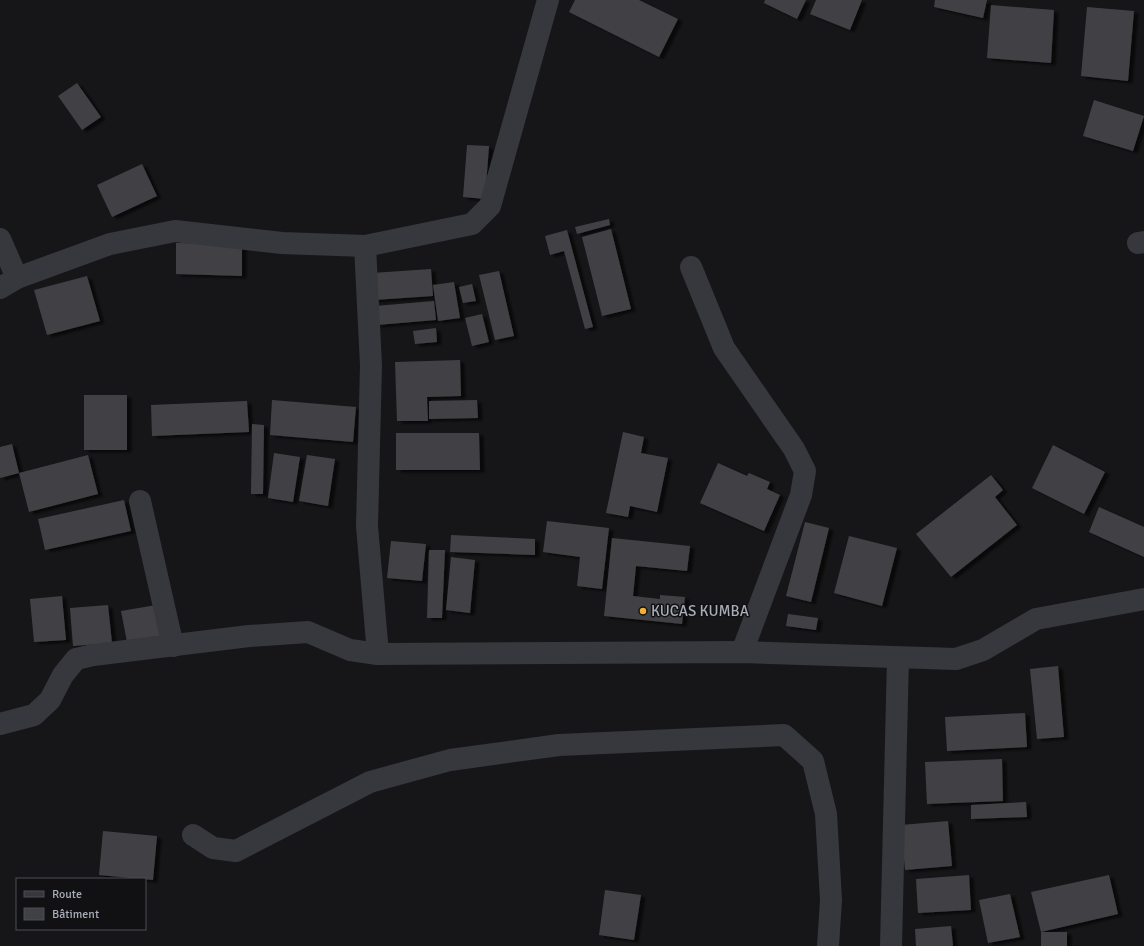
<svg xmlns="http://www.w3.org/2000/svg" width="1144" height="946" font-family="Signika,sans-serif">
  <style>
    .building { fill: #404145; filter: url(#shadow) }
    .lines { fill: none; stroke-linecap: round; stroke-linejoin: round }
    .minor { stroke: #37383d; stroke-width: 22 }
    .poi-dot { fill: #f2b134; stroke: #111113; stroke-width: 1.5 }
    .labels { text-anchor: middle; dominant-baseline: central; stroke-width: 3; stroke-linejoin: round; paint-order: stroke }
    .poi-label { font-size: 15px; fill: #a8adb8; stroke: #111113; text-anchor: start }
  </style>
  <defs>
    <filter id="shadow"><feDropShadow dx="4.5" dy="2.5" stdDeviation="1" flood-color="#0009"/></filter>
  </defs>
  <rect width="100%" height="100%" fill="#161618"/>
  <!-- building -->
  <g class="building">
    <polygon points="575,0 639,0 678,19 659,57 569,12"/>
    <polygon points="765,0 806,0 797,19 764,3"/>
    <polygon points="816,0 862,0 850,30 810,14"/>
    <polygon points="935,0 987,0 983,18 934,7"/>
    <polygon points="991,5 1054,10 1051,63 987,58"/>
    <polygon points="1087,7 1134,11 1128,81 1081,76"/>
    <polygon points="77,83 101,117 82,130 58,96"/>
    <polygon points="1094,100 1144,116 1133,151 1083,136"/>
    <polygon points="467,145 489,146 485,199 463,197"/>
    <polygon points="142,164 157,196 112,217 97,185"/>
    <polygon points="609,219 610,225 577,234 575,227"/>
    <polygon points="611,229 631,309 602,316 582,237"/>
    <polygon points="567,230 593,327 585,329 564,251 550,255 545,236"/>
    <polygon points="176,243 242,244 242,276 176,274"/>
    <polygon points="431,269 433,296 374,300 372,273"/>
    <polygon points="499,271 514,336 495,340 479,275"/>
    <polygon points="87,276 100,321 47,335 34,290"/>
    <polygon points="454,282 460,318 438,321 433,285"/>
    <polygon points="472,284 476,301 463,303 459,287"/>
    <polygon points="434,301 436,320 377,325 375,306"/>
    <polygon points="482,314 489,342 472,346 465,318"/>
    <polygon points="436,328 437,342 415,344 413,331"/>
    <polygon points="460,360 461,396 427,397 428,421 397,421 395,362"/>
    <rect x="84" y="395" width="43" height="55"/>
    <polygon points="272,400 356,407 353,442 270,435"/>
    <polygon points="477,400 478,418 429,419 429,401"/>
    <polygon points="247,401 249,432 152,436 151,405"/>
    <polygon points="252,424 264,425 263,494 251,494"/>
    <polygon points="623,432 644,437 641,453 668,458 657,512 630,506 628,517 606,513"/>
    <polygon points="396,433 479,433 480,470 396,470"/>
    <polygon points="12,444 19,473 0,478 0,447"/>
    <polygon points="1053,445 1105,472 1084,514 1032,488"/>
    <polygon points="274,453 300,457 293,502 268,498"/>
    <polygon points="88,455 98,494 29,512 19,473"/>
    <polygon points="307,455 335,459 328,506 299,501"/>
    <polygon points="718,463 747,476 749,473 770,482 767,489 780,495 764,531 700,503"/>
    <polygon points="991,475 1003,490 995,497 1017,525 951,577 916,534"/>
    <polygon points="124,500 131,531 45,550 38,519"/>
    <polygon points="1099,507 1144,527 1144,557 1089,532"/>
    <polygon points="547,521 609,528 602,589 577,586 580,557 543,552"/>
    <polygon points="805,522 829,528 811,602 786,596"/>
    <polygon points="451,535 535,539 535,555 450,552"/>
    <polygon points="849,536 897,548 882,606 834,593"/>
    <polygon points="612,538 690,546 687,571 636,566 633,596 660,599 660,595 685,597 682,624 604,616"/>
    <polygon points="391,541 426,544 422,581 387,578"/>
    <polygon points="429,550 445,550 442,618 427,618"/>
    <polygon points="451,557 475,560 470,613 446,610"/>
    <polygon points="62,596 66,640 34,642 30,599"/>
    <polygon points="162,604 167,635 127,642 121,611"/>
    <polygon points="108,605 112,643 73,646 70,608"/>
    <polygon points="788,614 818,618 816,630 786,626"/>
    <polygon points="1058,666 1064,737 1037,739 1030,669"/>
    <polygon points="1025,713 1027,747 947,751 945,717"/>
    <polygon points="1002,759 1003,801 927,804 925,762"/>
    <polygon points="1026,802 1027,817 971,819 971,805"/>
    <polygon points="948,821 952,866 905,870 901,825"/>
    <polygon points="103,831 157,836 153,880 99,875"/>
    <polygon points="969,875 971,910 918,913 916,879"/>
    <polygon points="1109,875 1118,914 1041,932 1031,892"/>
    <polygon points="605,890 641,895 634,940 599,935"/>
    <polygon points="1010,894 1020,937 988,943 979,900"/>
    <polygon points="951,926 953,946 916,946 915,929"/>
    <rect x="1041" y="932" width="26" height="14"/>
  </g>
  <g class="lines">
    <!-- minor -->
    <g class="minor">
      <polyline points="0,239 17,278"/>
      <polyline points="1138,243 1144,242"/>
      <polyline points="365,246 371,365 367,526 378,654"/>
      <polyline points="691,267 724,348 794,449 805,471 801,495 742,652"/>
      <polyline points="0,288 17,278 110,244 175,231 282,243 365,246 472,224 490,206 548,0"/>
      <polyline points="140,501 173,646"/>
      <polyline points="0,724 34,715 50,700 63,675 76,659 93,655 249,636 308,632 350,650 378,654 742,652 956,659 983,650 1036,619 1144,599"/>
      <polyline points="193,835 213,848 236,851 370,782 450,760 559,745 784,735 813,761 826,814 831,900 828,946"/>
      <polyline points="891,946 898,658"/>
    </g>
  </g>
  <!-- markers -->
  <circle class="poi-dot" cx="643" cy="611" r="4"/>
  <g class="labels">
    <!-- poi labels -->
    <g class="poi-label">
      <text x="651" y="611">KUCAS KUMBA</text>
    </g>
  </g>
  <!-- legend -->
  <rect x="16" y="878" width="130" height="52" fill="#111113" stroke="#4d4f55"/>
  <rect x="24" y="891" width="20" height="6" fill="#37383d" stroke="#4d4f55"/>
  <text x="52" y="898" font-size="12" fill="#a8adb8">Route</text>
  <rect x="24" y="908" width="20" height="12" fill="#404145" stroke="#4d4f55"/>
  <text x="52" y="918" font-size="12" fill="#a8adb8">Bâtiment</text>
</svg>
